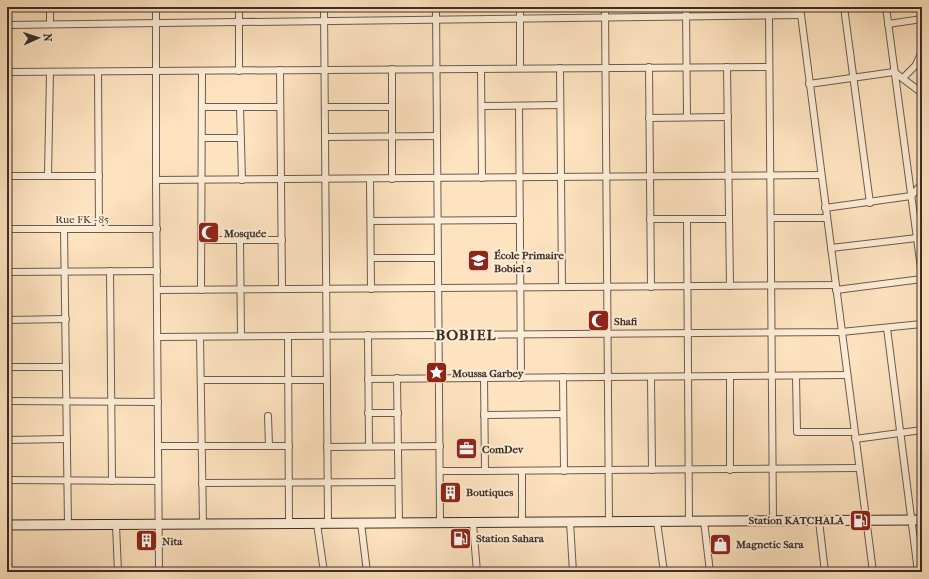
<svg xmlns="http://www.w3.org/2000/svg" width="929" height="579" font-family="'IM FELL French Canon',serif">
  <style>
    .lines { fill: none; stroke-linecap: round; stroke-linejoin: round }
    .street-casing { stroke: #6d5b4d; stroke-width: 8 }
    .secondary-casing { stroke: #3d2e27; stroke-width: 11 }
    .street { stroke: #feedd6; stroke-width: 6 }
    .secondary { stroke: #feedd6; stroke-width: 9 }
    .labels { text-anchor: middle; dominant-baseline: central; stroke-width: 4; stroke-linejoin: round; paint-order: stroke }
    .street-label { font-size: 11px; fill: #3d2e27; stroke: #feedd6 }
    .poi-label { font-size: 11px; font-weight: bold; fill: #3d2e27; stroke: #feedd6; text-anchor: start }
    .district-label { font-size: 15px; font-weight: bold; letter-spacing: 1px; fill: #3d2e27; stroke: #feedd6 }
  </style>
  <rect width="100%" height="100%" fill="#fee3c0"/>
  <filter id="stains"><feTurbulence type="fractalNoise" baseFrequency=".005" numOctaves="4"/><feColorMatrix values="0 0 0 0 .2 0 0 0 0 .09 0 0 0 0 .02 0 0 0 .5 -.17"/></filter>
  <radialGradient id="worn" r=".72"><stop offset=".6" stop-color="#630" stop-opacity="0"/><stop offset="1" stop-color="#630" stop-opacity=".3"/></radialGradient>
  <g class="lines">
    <defs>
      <g id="street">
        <polyline points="50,7 50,24"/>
        <polyline points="156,7 156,180 159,572"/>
        <polyline points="324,7 328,524"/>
        <polyline points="436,7 440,523"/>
        <polyline points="520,7 520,68"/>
        <polyline points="605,7 609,522"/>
        <polyline points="686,7 687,117"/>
        <polyline points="800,7 873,572"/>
        <polyline points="844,7 870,203"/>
        <polyline points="886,7 922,276"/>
        <polyline points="769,16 773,521"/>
        <polyline points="888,24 922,19"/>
        <polyline points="7,25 801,15"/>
        <polyline points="916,65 922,51"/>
        <polyline points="649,67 651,287"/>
        <polyline points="727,67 730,286"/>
        <polyline points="560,68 562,287"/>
        <polyline points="392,69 392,179"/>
        <polyline points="481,69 482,178"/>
        <polyline points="280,70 282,289"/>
        <polyline points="239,71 239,7"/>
        <polyline points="7,72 769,67"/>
        <polyline points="98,72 99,229"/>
        <polyline points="903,78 916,65 922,62"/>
        <polyline points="809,84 894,72 922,93"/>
        <polyline points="482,106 560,105"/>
        <polyline points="519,106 521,378"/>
        <polyline points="202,107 280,107"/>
        <polyline points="240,107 242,180"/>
        <polyline points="325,107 392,107"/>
        <polyline points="649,118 728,117"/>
        <polyline points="325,137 437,136"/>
        <polyline points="202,138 241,138"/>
        <polyline points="7,176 99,176"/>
        <polyline points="48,176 50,72"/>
        <polyline points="370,179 371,289"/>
        <polyline points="156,180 821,175"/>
        <polyline points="825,208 911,196 922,184"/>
        <polyline points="771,218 827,218"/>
        <polyline points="650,219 729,219"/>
        <polyline points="687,219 689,521"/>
        <polyline points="371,221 520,220"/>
        <polyline points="7,229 157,229"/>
        <polyline points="64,229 68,525"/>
        <polyline points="202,240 282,240"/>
        <polyline points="240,240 241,336"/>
        <polyline points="831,248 917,238"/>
        <polyline points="371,258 438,258"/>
        <polyline points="110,271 112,481"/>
        <polyline points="7,272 157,271"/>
        <polyline points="157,290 835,285"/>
        <polyline points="201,290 202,71"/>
        <polyline points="836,290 922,279"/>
        <polyline points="7,320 66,319"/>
        <polyline points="887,328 918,572"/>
        <polyline points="368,335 369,446"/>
        <polyline points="288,336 289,524"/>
        <polyline points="157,337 841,332 922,324"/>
        <polyline points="200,337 203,524"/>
        <polyline points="7,367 66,367"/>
        <polyline points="730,376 730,470"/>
        <polyline points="796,376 797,432 854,432"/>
        <polyline points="563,377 564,471"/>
        <polyline points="651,377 652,470"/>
        <polyline points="397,378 399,523"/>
        <polyline points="484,378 485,471 859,468"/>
        <polyline points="368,379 847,375"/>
        <polyline points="201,380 327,380"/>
        <polyline points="7,401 158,402"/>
        <polyline points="368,413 398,413"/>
        <polyline points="484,415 563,414"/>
        <polyline points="268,416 269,446"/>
        <polyline points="855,439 922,430"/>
        <polyline points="7,440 67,439"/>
        <polyline points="158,446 289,446"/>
        <polyline points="327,447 440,446"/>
        <polyline points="440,471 485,471"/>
        <polyline points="522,471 522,522"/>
        <polyline points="7,480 158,481"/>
        <polyline points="202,483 398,482"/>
        <polyline points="704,521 710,572"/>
        <polyline points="819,521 825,572"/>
        <polyline points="570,522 573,572"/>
        <polyline points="657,522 664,572"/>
        <polyline points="361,523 367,572"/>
        <polyline points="473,523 477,572"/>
        <polyline points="317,524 324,572"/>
        <polyline points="116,525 118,572"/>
      </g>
      <polyline id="secondary" points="7,525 922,520"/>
    </defs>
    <!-- street casing -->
    <use href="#street" class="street-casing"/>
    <!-- secondary casing -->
    <use href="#secondary" class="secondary-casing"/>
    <!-- street -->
    <use href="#street" class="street"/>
    <!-- secondary -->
    <use href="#secondary" class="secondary"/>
  </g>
  <!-- icons -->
  <defs>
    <symbol id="mosque-square" viewBox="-11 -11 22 22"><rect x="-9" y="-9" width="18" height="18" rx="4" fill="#8f2418" stroke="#feedd6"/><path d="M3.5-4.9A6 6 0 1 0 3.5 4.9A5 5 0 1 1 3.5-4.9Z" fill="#fff"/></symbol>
    <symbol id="school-square" viewBox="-11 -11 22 22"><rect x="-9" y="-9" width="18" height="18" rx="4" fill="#8f2418" stroke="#feedd6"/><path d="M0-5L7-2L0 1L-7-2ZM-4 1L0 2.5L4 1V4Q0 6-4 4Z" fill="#fff"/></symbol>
    <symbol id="sight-square" viewBox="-11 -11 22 22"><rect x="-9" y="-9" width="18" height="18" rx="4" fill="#8f2418" stroke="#feedd6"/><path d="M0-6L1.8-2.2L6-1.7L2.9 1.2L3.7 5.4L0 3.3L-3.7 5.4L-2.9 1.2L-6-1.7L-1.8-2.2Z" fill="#fff"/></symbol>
    <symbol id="office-square" viewBox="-11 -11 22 22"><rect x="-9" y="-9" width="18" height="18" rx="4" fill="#8f2418" stroke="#feedd6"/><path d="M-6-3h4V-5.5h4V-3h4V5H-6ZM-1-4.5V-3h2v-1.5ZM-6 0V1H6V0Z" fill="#fff"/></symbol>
    <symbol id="building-square" viewBox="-11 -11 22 22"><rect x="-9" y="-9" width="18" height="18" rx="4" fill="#8f2418" stroke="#feedd6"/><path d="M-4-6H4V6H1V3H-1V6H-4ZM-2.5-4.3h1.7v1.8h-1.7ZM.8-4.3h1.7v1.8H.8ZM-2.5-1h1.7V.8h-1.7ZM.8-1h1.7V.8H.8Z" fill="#fff"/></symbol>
    <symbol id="fuel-square" viewBox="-11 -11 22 22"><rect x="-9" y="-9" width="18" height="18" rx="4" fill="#8f2418" stroke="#feedd6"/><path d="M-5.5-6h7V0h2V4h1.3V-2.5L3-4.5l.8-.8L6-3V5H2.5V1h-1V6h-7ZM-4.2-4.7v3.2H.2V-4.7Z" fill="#fff"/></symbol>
    <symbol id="shop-square" viewBox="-11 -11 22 22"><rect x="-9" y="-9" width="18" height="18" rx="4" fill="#8f2418" stroke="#feedd6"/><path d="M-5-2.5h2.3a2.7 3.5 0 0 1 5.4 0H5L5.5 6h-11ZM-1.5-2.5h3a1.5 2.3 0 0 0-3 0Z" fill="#fff"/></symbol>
  </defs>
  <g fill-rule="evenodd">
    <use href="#mosque-square" x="196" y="220" width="25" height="25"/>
    <use href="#school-square" x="466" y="248" width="25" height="25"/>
    <use href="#mosque-square" x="586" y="308" width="25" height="25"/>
    <use href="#sight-square" x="424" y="360" width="25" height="25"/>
    <use href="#office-square" x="454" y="436" width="25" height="25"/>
    <use href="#building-square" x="438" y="480" width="25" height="25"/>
    <use href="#fuel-square" x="848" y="508" width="25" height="25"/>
    <use href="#fuel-square" x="448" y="526" width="25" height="25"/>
    <use href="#building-square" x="134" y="528" width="25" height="25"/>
    <use href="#shop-square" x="708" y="532" width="25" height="25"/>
  </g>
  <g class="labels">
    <!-- street labels -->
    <g class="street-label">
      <text x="82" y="219">Rue FK - 85</text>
    </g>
    <!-- poi labels -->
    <g class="poi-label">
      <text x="224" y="233">Mosquée</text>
      <text x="494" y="255">École Primaire<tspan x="494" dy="13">Bobiel 2</tspan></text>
      <text x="614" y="321">Shafi</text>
      <text x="452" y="373">Moussa Garbey</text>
      <text x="482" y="449">ComDev</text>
      <text x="466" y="492">Boutiques</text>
      <text x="844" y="520" text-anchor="end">Station KATCHALA</text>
      <text x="476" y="538">Station Sahara</text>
      <text x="162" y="541">Nita</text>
      <text x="736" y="544">Magnetic Sara</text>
    </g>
    <!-- district labels -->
    <g class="district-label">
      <text x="466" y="335">BOBIEL</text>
    </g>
  </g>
  <!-- margin -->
  <rect width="929" height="579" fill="none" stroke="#fee3c0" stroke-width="24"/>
  <rect x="8" y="8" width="913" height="563" fill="none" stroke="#3d2e27" stroke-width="2"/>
  <rect x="12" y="12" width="905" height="555" fill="none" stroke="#3d2e27"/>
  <!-- north arrow -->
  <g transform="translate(38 38) rotate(87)" stroke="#feedd6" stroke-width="3" paint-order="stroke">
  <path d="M0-3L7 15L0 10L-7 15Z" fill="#3d2e27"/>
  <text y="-6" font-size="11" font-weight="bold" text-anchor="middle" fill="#3d2e27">N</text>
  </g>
  <rect width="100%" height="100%" filter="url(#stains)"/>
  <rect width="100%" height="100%" fill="url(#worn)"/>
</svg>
